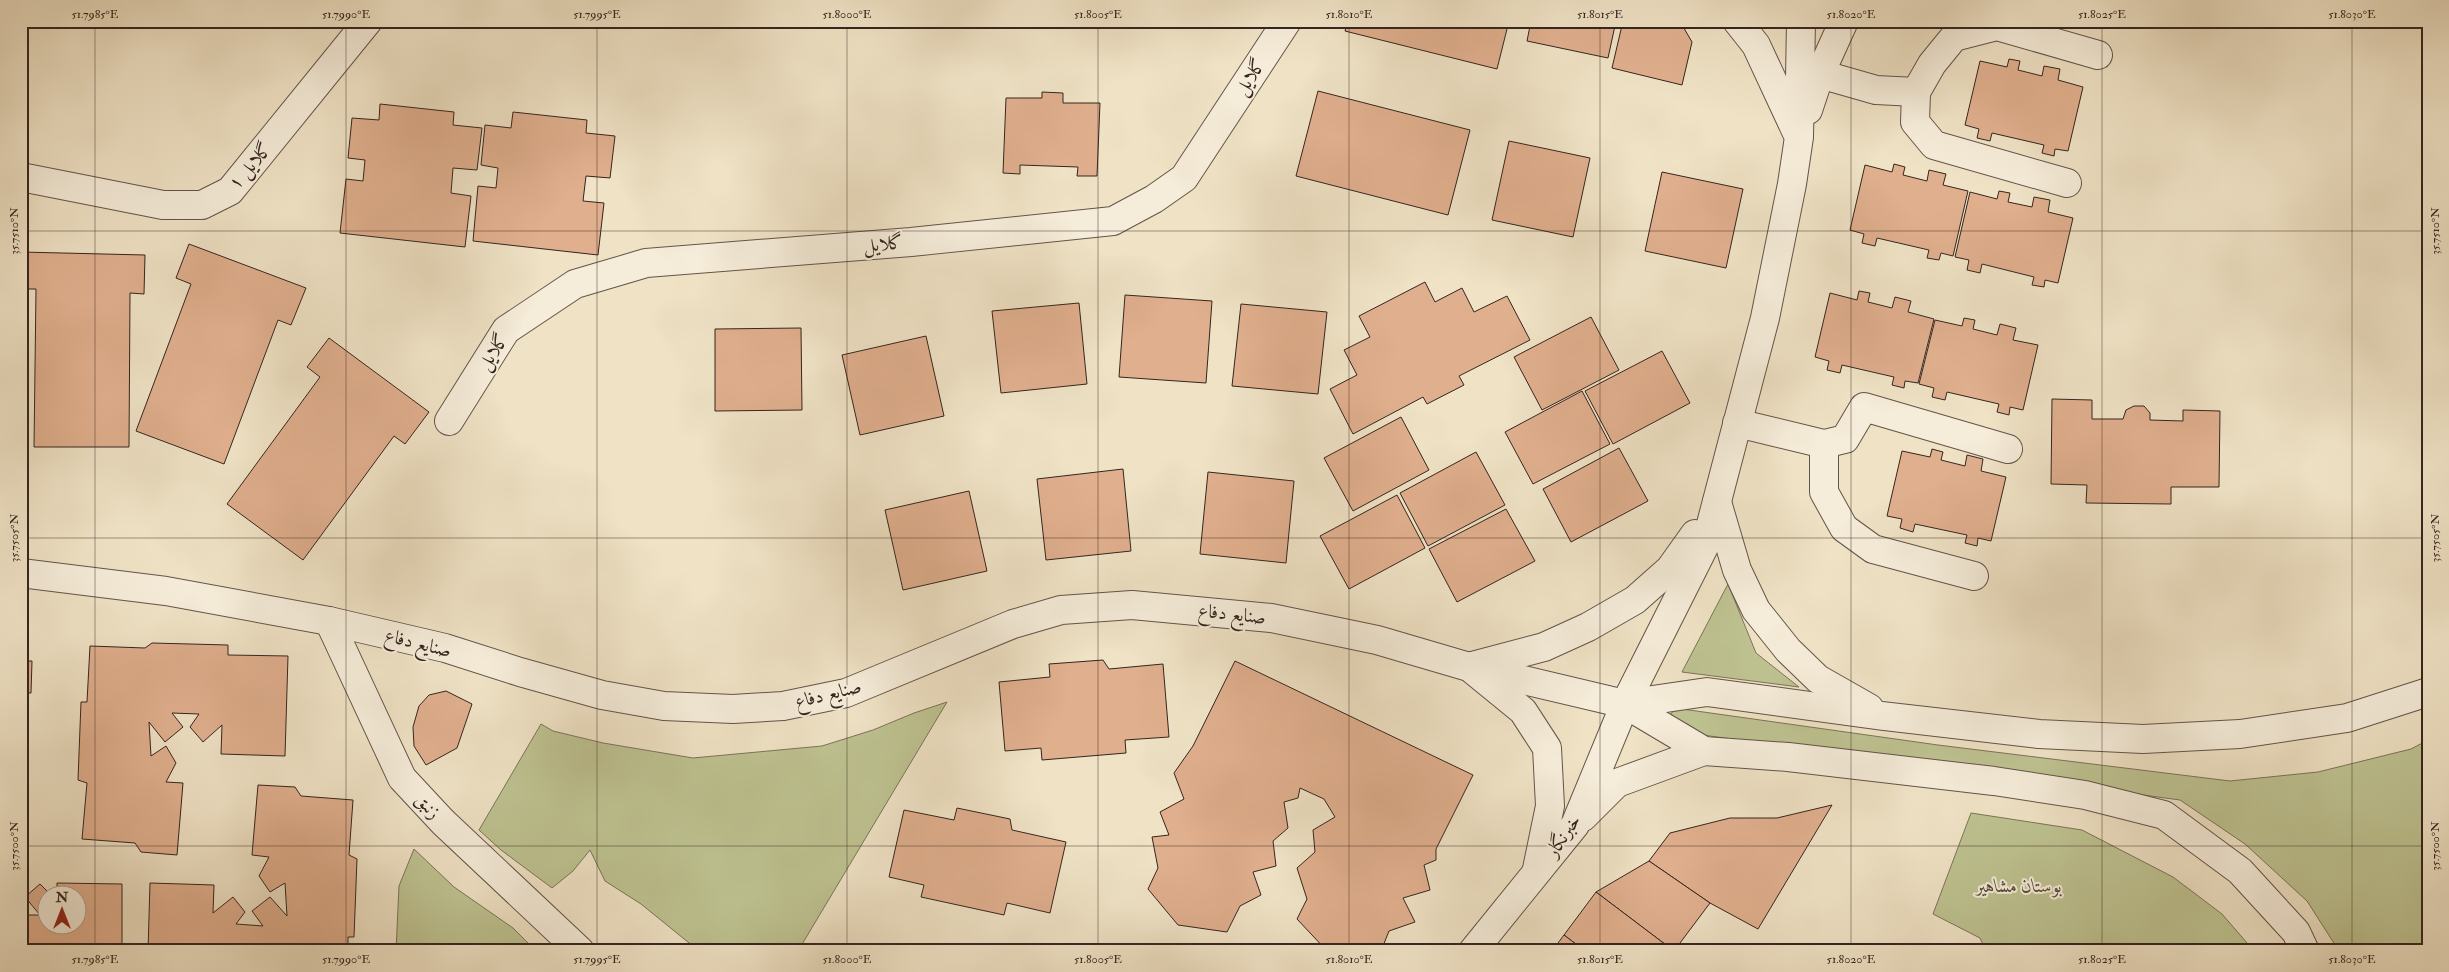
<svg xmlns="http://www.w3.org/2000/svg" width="2449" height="972" font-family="'IM FELL Double Pica',Amiri,serif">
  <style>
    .green { fill: #bec291; stroke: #7a7458 }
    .building { fill: #e0af8e; stroke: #35251f }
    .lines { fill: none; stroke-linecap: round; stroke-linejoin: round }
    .minor-casing { stroke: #645448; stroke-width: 30 }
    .tertiary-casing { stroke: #645448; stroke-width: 30 }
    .minor { stroke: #f5ecd9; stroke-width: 28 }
    .tertiary { stroke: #f5ecd9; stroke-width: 28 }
    .ticks { fill: none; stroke: #35251f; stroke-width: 1; stroke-opacity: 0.45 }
    .labels { text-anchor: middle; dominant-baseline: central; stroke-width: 4; stroke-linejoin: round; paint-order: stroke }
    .street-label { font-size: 19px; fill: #35251f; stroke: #f5ecd9 }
    .park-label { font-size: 19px; font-style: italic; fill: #574c3c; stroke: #f5ecd9 }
    .neatline { fill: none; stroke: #35251f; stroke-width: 2 }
    .ticks-label { font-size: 12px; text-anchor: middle; fill: #35251f }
  </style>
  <rect width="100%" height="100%" fill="#efe2c5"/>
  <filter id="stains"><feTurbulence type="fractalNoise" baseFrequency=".004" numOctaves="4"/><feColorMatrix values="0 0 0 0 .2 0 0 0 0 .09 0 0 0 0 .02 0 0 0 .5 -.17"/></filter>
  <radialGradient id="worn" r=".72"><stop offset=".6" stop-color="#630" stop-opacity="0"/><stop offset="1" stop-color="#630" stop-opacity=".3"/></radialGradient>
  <!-- green -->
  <g class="green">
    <polygon points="1728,584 1756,653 1799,687 1682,672"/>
    <polygon points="947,702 798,951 699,951 641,904 605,881 590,850 573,871 552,888 501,850 479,830 541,724 553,731 603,743 693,758 822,746 873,730 914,713"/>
    <polygon points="1675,708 1938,745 2230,781 2318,772 2411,749 2428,740 2428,951 2339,951 2307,901 2245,844 2180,800 1688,733 1667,720"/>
    <polygon points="1971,813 2082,830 2173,877 2222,914 2254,951 1986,951 1980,938 1933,914"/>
    <polygon points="414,849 454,887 513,928 536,951 396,951 399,886"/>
  </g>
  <!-- building -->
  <g class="building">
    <polygon points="1348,21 1509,21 1497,69 1345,31"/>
    <polygon points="1531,21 1616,21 1608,58 1527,41"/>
    <polygon points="1623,21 1681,23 1692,42 1682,85 1612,68"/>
    <polygon points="2009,59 2020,61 2018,70 2042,76 2044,66 2060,69 2058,80 2083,87 2068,151 2055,149 2054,156 2042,153 2044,145 1992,133 1990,141 1977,138 1979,129 1965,125 1980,61 2007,67"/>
    <polygon points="1318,91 1470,130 1448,215 1296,176"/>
    <polygon points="1042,92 1063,93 1063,103 1100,103 1097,176 1077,176 1078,167 1020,165 1020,174 1003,173 1006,98 1042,98"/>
    <polygon points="380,104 454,112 453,125 482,128 477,170 453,168 451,193 471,196 465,247 340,233 346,179 363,181 365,160 348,158 352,118 379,120"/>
    <polygon points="513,112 587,120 586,133 615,136 610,178 586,176 583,201 604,203 598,255 473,241 478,186 496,188 498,168 481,165 485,125 511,128"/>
    <polygon points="1509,141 1590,158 1573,237 1492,220"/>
    <polygon points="1894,164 1905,167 1903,175 1927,181 1929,170 1946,174 1943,185 1968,191 1953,256 1941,253 1939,260 1927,258 1929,250 1877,238 1875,246 1862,243 1864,234 1850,230 1865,165 1892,172"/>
    <polygon points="1662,172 1743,189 1726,268 1645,251"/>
    <polygon points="1999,191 2010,193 2008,202 2032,207 2034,197 2050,200 2048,212 2073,218 2058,283 2045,280 2044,287 2032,285 2034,277 1982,264 1980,273 1967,270 1969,260 1955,257 1970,192 1997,199"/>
    <polygon points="189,244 306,288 291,325 278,320 224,464 136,431 191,284 176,278"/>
    <polygon points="21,252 145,255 144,294 130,293 129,447 34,447 36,289 21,289"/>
    <polygon points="1425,282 1435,302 1462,288 1474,312 1507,296 1530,340 1459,376 1464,385 1427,404 1423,397 1353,434 1330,389 1357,375 1344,350 1370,337 1359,316"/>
    <polygon points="1859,291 1870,293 1868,302 1892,308 1895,297 1911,301 1908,312 1934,319 1918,383 1905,381 1904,388 1892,385 1894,377 1842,365 1840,373 1827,370 1829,361 1815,357 1830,293 1857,300"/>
    <polygon points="1125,295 1212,301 1206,383 1119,377"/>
    <polygon points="1079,303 1087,384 1001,393 992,311"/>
    <polygon points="1241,304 1327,312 1318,394 1232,386"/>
    <polygon points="1591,317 1619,370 1542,410 1514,357"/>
    <polygon points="1964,318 1975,320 1973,329 1997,335 2000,324 2016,328 2013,340 2038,345 2023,410 2010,407 2009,415 1997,412 1999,404 1947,392 1945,400 1932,397 1934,388 1919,384 1935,320 1962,326"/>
    <polygon points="801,328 802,410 715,411 715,329"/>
    <polygon points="926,336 944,416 860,435 842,355"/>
    <polygon points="329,338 429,412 405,444 394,436 303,560 227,504 320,377 307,367"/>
    <polygon points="1662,351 1690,403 1613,444 1585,391"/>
    <polygon points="1582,391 1610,444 1533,484 1505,432"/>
    <polygon points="2052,399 2092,400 2092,419 2123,419 2126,410 2134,406 2144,406 2150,413 2150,420 2183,421 2183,410 2220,411 2219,487 2171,487 2171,504 2086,503 2087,485 2051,484"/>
    <polygon points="21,410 28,424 21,427"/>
    <polygon points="1401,417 1429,470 1353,511 1324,458"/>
    <polygon points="1619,448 1648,501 1571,542 1543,489"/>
    <polygon points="1932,449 1943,452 1941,460 1965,466 1967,455 1983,459 1981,471 2006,477 1991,541 1978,538 1977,546 1965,543 1967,535 1915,524 1913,532 1900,528 1902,519 1887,516 1902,451 1930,457"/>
    <polygon points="1476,452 1505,505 1428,546 1400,493"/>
    <polygon points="1123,469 1131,551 1046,560 1037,479"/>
    <polygon points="1208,472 1294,481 1286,563 1200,554"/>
    <polygon points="969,491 987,571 903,590 885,510"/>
    <polygon points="1397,495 1425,548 1349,589 1320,536"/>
    <polygon points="1506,509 1535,561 1457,602 1429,549"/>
    <polygon points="152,643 228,645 228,655 288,656 285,756 221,754 222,725 203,742 190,727 199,714 172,713 183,727 165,742 149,722 151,756 166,746 176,763 166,782 183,783 177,855 141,852 135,843 82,839 87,783 78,780 81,702 87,702 90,646 145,648"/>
    <polygon points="1103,660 1109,669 1163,664 1169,737 1125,740 1126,753 1042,760 1041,748 1005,751 999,682 1050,677 1049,664"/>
    <polygon points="21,661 32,661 31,693 21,693"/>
    <polygon points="1235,661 1473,775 1436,849 1436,860 1424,865 1430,890 1403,898 1415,922 1389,931 1381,951 1327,951 1297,919 1307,899 1297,868 1315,852 1313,830 1335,817 1324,799 1300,788 1298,798 1284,802 1288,828 1273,841 1276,866 1253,872 1261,895 1240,906 1227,932 1178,925 1148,889 1158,868 1152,837 1169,835 1160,812 1184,799 1174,773 1193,746"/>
    <polygon points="446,691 472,704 457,748 426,765 414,746 413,727 419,706 429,695"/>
    <polygon points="21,784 25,785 24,816 21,816"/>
    <polygon points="258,785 295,787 301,796 353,800 349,855 357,859 354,937 348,937 348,951 148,951 150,883 214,885 213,913 233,897 245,912 236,924 263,926 252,911 270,897 287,916 285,883 270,892 259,876 269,857 252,855"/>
    <polygon points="1832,805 1758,929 1710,903 1649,861 1670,833 1730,818 1777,818"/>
    <polygon points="957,808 1010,819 1012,830 1066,842 1050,913 1007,903 1004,915 921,897 924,885 889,877 904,810 954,820"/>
    <polygon points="1649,861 1710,903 1674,951 1596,892"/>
    <polygon points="57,883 122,884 122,951 21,951 21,915 40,915 25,897 40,884 50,894 48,894 48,924 78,924 78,894 57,894"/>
    <polygon points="1596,892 1674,951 1585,951 1564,935"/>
    <polygon points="1564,935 1585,951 1552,951"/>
  </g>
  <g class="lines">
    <defs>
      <g id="minor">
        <polyline points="1820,74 1876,90 1916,92 1932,64 1954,37 1997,26 2098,55"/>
        <polyline points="1916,92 1915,122 1934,145 2067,183"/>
        <polyline points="21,177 163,205 202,205 230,191 368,21"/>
        <polyline points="449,421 506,330 575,284 646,263 911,242 1113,221 1154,199 1184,178 1287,21"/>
        <polyline points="1737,423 1824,444 1845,439 1864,407 2008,449"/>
        <polyline points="1824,444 1824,492 1844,528 1873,549 1974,576"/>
        <polyline points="329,621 402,778 443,822 580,951"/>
      </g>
      <g id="tertiary">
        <polyline points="1737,21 1756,45 1796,131"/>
        <polyline points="1808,110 1820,74 1844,21"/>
        <polyline points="1717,502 1737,570 1756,610 1788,650 1818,679 1869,708"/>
        <polyline points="21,573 166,591 329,621 445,648 520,672 602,695 664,706 733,709 783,706 846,693 1013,624 1061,610 1132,605 1271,618 1377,640 1469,667 1625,704 1704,751 1788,757 1994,781 2085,795 2164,815 2240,871 2296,932 2305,951"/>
        <polyline points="1472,666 1544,647 1588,627 1635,600 1670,569 1695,534"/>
        <polyline points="1474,671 1523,711 1547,748 1550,806 1537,869"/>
        <polyline points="1625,704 1707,692 1883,716 2039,734 2143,739 2240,734 2347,718 2428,692"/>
        <polyline points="1583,817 1617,783 1704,751"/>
        <polyline points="1473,951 1575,825 1625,704 1706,543 1765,318 1792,184 1799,137 1801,21"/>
      </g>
    </defs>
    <!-- minor casing -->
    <use href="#minor" class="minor-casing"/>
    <!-- tertiary casing -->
    <use href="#tertiary" class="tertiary-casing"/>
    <!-- minor -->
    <use href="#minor" class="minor"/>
    <!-- tertiary -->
    <use href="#tertiary" class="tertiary"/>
  </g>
  <!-- ticks -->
  <path class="ticks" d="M95 21V951M346 21V951M597 21V951M847 21V951M1098 21V951M1349 21V951M1600 21V951M1851 21V951M2102 21V951M2352 21V951M21 231H2428M21 538H2428M21 846H2428"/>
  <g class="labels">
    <!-- street labels -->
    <g class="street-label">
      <text transform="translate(1250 77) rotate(-56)">گلایل</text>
      <text transform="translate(250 166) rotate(-48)">گلایل ۱</text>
      <text transform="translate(883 244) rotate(-5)">گلایل</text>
      <text transform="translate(493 352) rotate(-56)">گلایل</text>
      <text transform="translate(1232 614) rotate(6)">صنایع دفاع</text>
      <text transform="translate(418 643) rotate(14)">صنایع دفاع</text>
      <text transform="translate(828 694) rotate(-14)">صنایع دفاع</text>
      <text transform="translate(428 806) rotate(47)">زنبق</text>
      <text transform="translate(1563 836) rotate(-56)">خبرنگار</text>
    </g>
    <!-- park labels -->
    <g class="park-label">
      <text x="2019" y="886">بوستان مشاهیر</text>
    </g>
  </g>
  <!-- margin -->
  <rect width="2449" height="972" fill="none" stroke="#efe2c5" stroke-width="55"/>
  <!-- north arrow -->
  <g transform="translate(62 910)"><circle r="24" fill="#f5ecd9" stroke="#a89c8f"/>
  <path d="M0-4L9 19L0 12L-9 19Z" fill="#8f2418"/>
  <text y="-8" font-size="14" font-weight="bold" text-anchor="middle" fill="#35251f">N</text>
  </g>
  <rect x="28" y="28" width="2394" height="916" class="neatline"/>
  <g class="ticks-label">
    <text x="95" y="18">51.7985°E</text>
    <text x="346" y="18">51.7990°E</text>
    <text x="597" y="18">51.7995°E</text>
    <text x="847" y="18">51.8000°E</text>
    <text x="1098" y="18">51.8005°E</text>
    <text x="1349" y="18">51.8010°E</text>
    <text x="1600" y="18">51.8015°E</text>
    <text x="1851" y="18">51.8020°E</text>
    <text x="2102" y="18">51.8025°E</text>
    <text x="2352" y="18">51.8030°E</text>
    <text transform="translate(14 231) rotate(-90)" y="4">35.7510°N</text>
    <text transform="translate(2435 231) rotate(-90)" y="4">35.7510°N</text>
    <text transform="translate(14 538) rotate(-90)" y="4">35.7505°N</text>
    <text transform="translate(2435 538) rotate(-90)" y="4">35.7505°N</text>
    <text transform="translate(14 846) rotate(-90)" y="4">35.7500°N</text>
    <text transform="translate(2435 846) rotate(-90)" y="4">35.7500°N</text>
    <text x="95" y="963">51.7985°E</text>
    <text x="346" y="963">51.7990°E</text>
    <text x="597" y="963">51.7995°E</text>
    <text x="847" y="963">51.8000°E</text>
    <text x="1098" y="963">51.8005°E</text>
    <text x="1349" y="963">51.8010°E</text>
    <text x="1600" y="963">51.8015°E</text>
    <text x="1851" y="963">51.8020°E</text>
    <text x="2102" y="963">51.8025°E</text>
    <text x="2352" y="963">51.8030°E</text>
  </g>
  <rect width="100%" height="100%" filter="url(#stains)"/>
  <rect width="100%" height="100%" fill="url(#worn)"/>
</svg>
